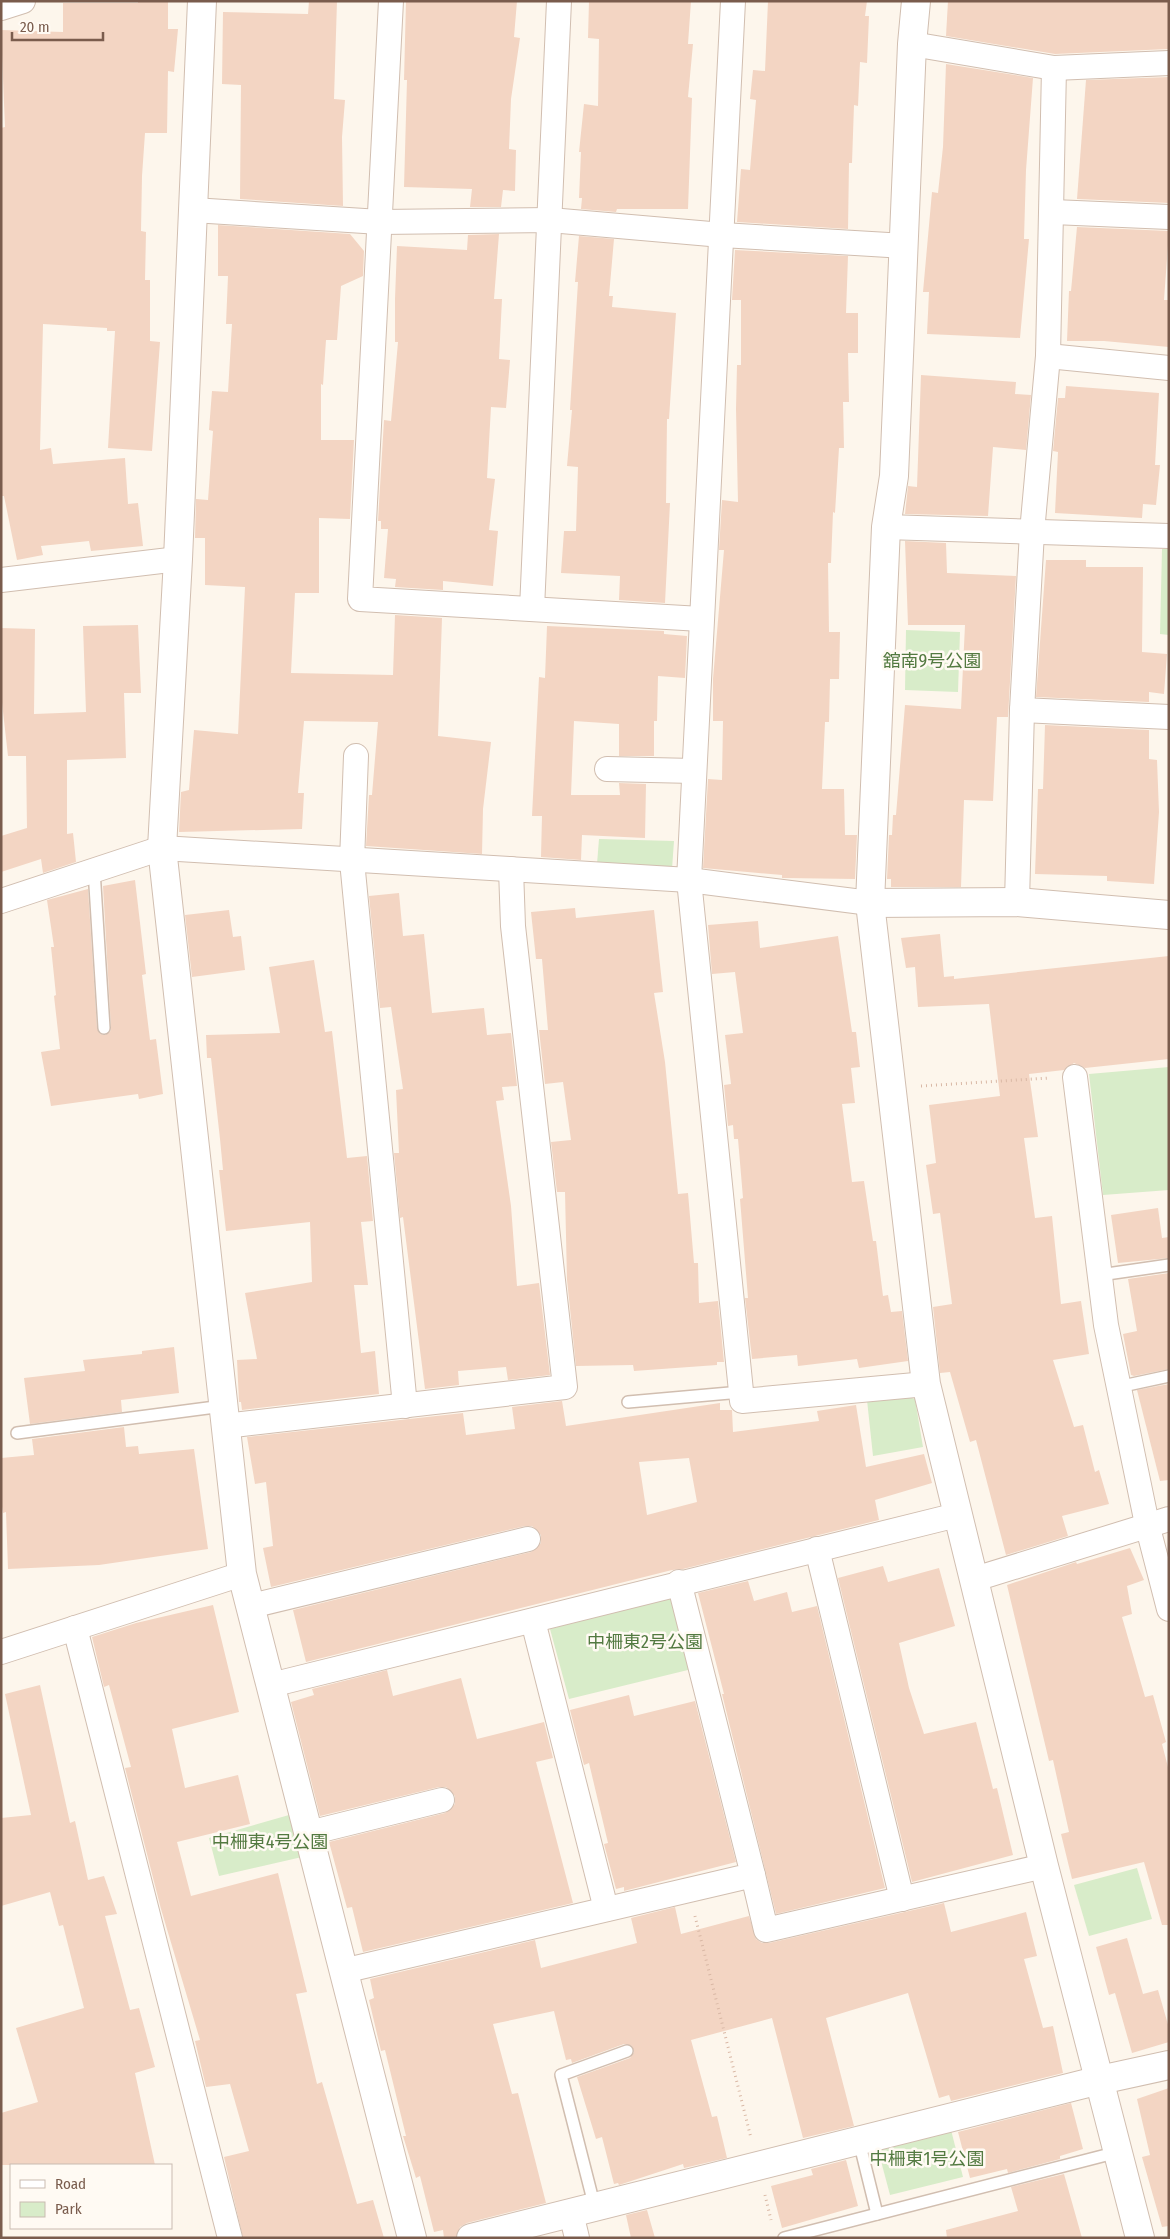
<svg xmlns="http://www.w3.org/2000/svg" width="1170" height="2239" font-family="'Fira Sans Condensed','Noto Sans JP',sans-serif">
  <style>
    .green { fill: #d8ecc9 }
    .building { fill: #f3d5c3; fill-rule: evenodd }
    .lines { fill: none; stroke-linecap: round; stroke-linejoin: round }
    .service-casing { stroke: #d1beb0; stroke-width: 14 }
    .minor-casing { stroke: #d1beb0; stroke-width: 26 }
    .tertiary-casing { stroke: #d1beb0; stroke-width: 30 }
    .path { stroke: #d9b8a5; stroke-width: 3; stroke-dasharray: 1 4; stroke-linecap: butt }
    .service { stroke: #fff; stroke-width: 11 }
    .minor { stroke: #fff; stroke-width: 24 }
    .tertiary { stroke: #fff; stroke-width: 28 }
    .labels { text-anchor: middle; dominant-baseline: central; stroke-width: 5; stroke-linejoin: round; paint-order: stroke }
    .park-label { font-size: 18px; fill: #537a41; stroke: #fffaf3 }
  </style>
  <rect width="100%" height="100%" fill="#fdf6ec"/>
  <!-- green -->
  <g class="green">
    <polygon points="1162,549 1169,549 1169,635 1160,634"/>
    <polygon points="906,630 960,632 958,692 905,690"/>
    <polygon points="599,839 674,841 672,869 597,864"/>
    <polygon points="1169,1067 1169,1190 1103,1195 1089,1074"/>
    <polygon points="900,1394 915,1399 923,1447 873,1456 867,1400"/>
    <polygon points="674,1596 692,1669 569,1699 550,1629"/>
    <polygon points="289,1815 302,1857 219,1876 209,1838"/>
    <polygon points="1137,1868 1152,1919 1089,1936 1074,1885"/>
    <polygon points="950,2126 963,2177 890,2195 877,2146"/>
  </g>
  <!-- building -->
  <g class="building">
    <polygon points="138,1 168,1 168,29 178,29 174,72 168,71 167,133 145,133 142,176 141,231 146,232 145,280 150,280 150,341 160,342 152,451 108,448 115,331 107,331 107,328 43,324 40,450 51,448 53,464 125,458 128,504 138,503 143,546 91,551 89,541 41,546 43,555 17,560 4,496 1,496 1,128 5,127 1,30 63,32 63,3 138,3"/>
    <polygon points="309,1 337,1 334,99 345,100 342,137 343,206 240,199 241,85 222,84 223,12 308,14"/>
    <polygon points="406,1 517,1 514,37 520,38 511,99 509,149 516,150 515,191 503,190 501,207 470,207 472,189 404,187 407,80 404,80"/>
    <polygon points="589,1 691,1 688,44 693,44 688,97 692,98 688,209 617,209 616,212 581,209 582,198 579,198 581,152 579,152 584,104 598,106 599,39 588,38"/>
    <polygon points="768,1 867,1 865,16 869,16 867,63 860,62 858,106 854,105 852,163 849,163 848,229 737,222 741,169 750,170 756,100 750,99 753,70 765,71"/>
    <polygon points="948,1 1169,1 1169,49 1055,54 946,36"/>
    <polygon points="946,64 1033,78 1026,170 1024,239 1029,239 1020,338 927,334 929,292 923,292 932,192 938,193 943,147"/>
    <polygon points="1169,77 1169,203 1077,199 1086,80"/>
    <polygon points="218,225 350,234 364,251 363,276 341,286 337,340 326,340 323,385 321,384 321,440 354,440 350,519 319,518 319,593 295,593 291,673 393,675 395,615 442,618 438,736 491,742 483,809 482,854 366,846 369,795 372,795 378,722 304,721 298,793 304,793 302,829 179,832 181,792 189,790 194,730 238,734 245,587 205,585 205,538 195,538 196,499 208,500 213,431 209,430 212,391 228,392 232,324 226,324 228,276 218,276"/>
    <polygon points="1077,227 1169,231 1164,300 1169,300 1169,347 1104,341 1067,341 1069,291 1071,291"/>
    <polygon points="499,234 494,299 502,299 499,359 510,360 506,408 491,407 487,478 495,479 489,530 498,531 493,586 443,581 443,590 395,587 396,579 384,578 388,529 381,529 381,521 378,521 384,420 391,421 398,342 395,342 395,299 397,246 467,250 468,235"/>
    <polygon points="579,236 614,239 609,296 613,296 612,307 676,313 669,419 667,419 666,503 670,503 665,603 619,600 620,576 561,573 564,531 576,531 578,467 567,466 572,410 570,410 578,282 575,282"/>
    <polygon points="735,250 848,256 846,313 858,313 858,353 848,353 849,402 843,402 844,448 839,448 835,513 833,512 831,563 828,563 829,632 840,632 839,679 830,679 829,722 825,722 822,789 844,789 845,835 857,835 855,879 786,878 782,878 782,875 703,868 708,779 722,780 723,721 713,721 713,679 724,550 719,550 722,500 738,502 736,409 737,365 741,365 741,300 732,300"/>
    <polygon points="921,375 1016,382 1015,394 1031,395 1026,450 993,447 988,516 905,514 908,486 917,487"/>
    <polygon points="1066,386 1159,393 1155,465 1160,465 1156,505 1143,504 1142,518 1055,513 1058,452 1053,451 1058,398 1065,398"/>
    <polygon points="905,541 946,543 947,573 1016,576 1008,717 997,717 993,801 964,800 961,887 891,887 891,879 887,879 889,835 892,835 893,815 896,815 905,705 961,709 965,625 908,625"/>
    <polygon points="1046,560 1086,560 1086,567 1143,567 1142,652 1167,654 1164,694 1149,692 1149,702 1036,697"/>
    <polygon points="138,625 141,693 124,693 126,758 67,760 67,834 73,833 76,862 43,873 41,859 1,872 1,836 27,828 26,756 8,756 1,694 1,628 35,629 34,714 86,712 83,626"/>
    <polygon points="547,626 664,631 664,634 687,636 685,678 658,676 657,721 654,721 654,756 619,756 619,724 574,721 571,795 620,795 619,783 646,784 645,838 582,835 581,860 541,857 542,816 532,816 539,677 545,678"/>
    <polygon points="1045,725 1149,730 1149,759 1157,760 1159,812 1154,884 1107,881 1107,876 1035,874 1038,789 1043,789"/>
    <polygon points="135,880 146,974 142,975 150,1040 156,1039 163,1094 139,1099 138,1094 51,1106 41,1052 60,1049 54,996 56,995 51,947 54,947 47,900 88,889 97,1028 100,1034 105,1035 110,1032 111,1028 103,886"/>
    <polygon points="399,893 403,936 424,934 432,1013 484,1008 487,1035 511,1033 517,1086 502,1087 504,1100 496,1101 511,1206 517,1286 539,1283 550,1375 508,1380 506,1367 458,1371 459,1385 425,1389 403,1217 400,1218 394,1153 399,1153 396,1090 403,1089 391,1007 380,1008 369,896"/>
    <polygon points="575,908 576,918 654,910 663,992 654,993 665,1062 678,1194 688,1193 694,1263 698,1263 699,1303 718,1301 724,1362 717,1362 717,1365 634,1371 633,1365 576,1366 567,1280 565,1192 557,1192 551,1142 571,1140 563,1082 545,1084 539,1030 548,1030 542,959 536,959 531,912"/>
    <polygon points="229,910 233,937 241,936 245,970 192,977 185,915"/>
    <polygon points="758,921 760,948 838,936 852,1032 856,1032 860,1067 851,1068 855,1103 842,1104 852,1182 864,1181 873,1241 876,1241 883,1296 888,1295 891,1312 902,1311 908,1361 859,1368 857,1359 798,1366 797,1355 752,1359 745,1298 748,1298 740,1199 743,1198 738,1139 734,1139 733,1125 728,1126 724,1085 731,1084 725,1035 743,1033 735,972 712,974 708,925"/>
    <polygon points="940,934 944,977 954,976 954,979 1169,956 1169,1059 1085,1068 1074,1063 1064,1070 1029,1074 1038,1137 1024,1138 1035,1218 1052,1216 1061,1304 1081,1301 1089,1354 1053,1360 1074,1427 1083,1425 1095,1472 1099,1470 1109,1504 1062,1516 1068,1536 1006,1555 976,1440 970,1442 950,1372 940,1373 933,1307 952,1304 940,1213 933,1214 926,1165 936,1163 929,1105 1000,1096 989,1004 918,1007 915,967 906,968 901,938"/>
    <polygon points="314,960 325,1032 332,1031 347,1158 367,1156 373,1221 361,1222 368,1285 354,1285 361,1353 375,1351 379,1394 242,1410 241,1402 239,1402 237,1360 257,1359 245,1293 312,1282 310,1222 226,1231 219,1170 223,1170 220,1139 211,1058 207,1058 206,1035 280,1033 269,967"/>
    <polygon points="1158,1208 1162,1238 1169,1237 1169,1258 1118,1263 1111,1215"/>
    <polygon points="1169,1273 1169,1369 1134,1376 1131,1375 1123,1334 1137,1331 1128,1279"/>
    <polygon points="174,1347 179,1393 121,1400 122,1412 30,1424 24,1378 85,1371 83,1360 142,1354 142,1351"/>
    <polygon points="1169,1384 1169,1480 1160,1481 1137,1390"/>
    <path d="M562 1401 566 1426 720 1403V1410H732L733 1432 819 1421 817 1411 856 1405 866 1467 924 1454 932 1483 875 1500 879 1520 683 1569 672 1570 306 1662 293 1610 531 1552 541 1543V1535L532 1526H525L271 1587 263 1548 273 1546 266 1482 255 1484 247 1437 463 1413 466 1435 515 1429 512 1407ZM689 1458 697 1502 647 1515 639 1462Z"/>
    <polygon points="124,1427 126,1447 138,1446 139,1454 194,1449 208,1549 99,1565 8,1569 6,1512 3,1513 1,1500 1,1458 34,1455 32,1439"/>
    <polygon points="1130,1548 1144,1580 1127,1586 1132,1614 1122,1617 1145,1697 1153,1695 1166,1742 1162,1744 1169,1771 1169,1925 1162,1925 1144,1862 1072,1879 1061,1834 1069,1832 1053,1760 1049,1761 1007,1585 1076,1562 1077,1564"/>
    <polygon points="883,1566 888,1582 939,1568 955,1626 899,1643 909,1688 924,1734 976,1722 993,1789 997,1788 1013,1855 912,1882 838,1578"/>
    <polygon points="748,1581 754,1601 787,1592 792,1612 817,1606 885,1888 776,1914 722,1694 724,1694 698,1593"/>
    <polygon points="213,1605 239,1712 172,1729 185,1788 238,1775 250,1824 177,1842 191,1896 278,1873 307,1992 296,1994 317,2084 322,2082 357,2204 373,2200 384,2238 243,2238 224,2157 249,2151 230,2084 206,2087 195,2041 200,2040 161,1909 125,1768 131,1767 109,1685 104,1687 92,1637 136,1623"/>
    <polygon points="387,1670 393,1696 461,1678 477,1739 544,1722 553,1758 536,1762 573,1903 363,1952 352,1907 347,1908 329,1842 445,1813 455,1804 455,1796 446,1787 439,1787 320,1816 291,1702 314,1695 312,1689"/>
    <polygon points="40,1685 70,1823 75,1821 88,1880 104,1876 117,1914 105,1916 130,2010 139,2008 155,2067 135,2073 155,2165 1,2165 1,2113 38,2102 16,2028 84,2008 63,1925 59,1926 50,1892 1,1906 1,1818 31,1815 5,1694"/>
    <polygon points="629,1695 634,1716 695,1701 736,1862 624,1891 624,1887 616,1889 604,1844 608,1843 589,1763 584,1765 570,1710"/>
    <polygon points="944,1903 951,1932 1026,1912 1037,1956 1024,1959 1043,2028 1053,2026 1063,2073 951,2101 949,2095 939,2098 908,1993 826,2018 854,2126 803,2138 772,2018 691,2040 712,2117 717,2116 727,2158 684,2168 683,2164 619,2185 618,2183 614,2184 602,2137 596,2139 577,2077 630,2058 634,2052 632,2046 624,2044 572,2063 571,2059 566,2060 554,2011 493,2024 512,2094 518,2093 546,2203 467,2223 460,2227 456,2238 444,2238 443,2230 434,2232 420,2176 416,2178 403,2136 406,2136 385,2050 381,2051 369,2000 374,1998 370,1979 535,1940 541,1968 637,1943 631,1918 675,1907 681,1934 749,1916 756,1939 762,1943 769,1943"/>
    <polygon points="1127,1938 1143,1994 1158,1990 1169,2028 1169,2042 1132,2053 1115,1993 1109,1995 1096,1947"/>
    <polygon points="1169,2088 1169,2226 1162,2227 1142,2157 1150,2155 1137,2099"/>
    <polygon points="1071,2103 1083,2149 1060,2156 1060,2159 1008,2173 1007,2169 970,2178 958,2132"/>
    <polygon points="846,2160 858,2206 782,2228 771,2186 813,2175 811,2169"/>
    <polygon points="1064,2174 1082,2238 947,2238 946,2230 1018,2211 1011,2187"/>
    <polygon points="647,2210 655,2238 631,2238 626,2215"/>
  </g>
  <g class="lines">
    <defs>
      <g id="service">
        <polyline points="94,870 104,1028"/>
        <polyline points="1100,1275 1169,1265"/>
        <polyline points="1118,1387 1169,1376"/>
        <polyline points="628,1402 741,1392"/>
        <polyline points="17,1433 223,1406"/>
        <polyline points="859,2141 877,2214"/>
        <polyline points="595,2208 561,2075 627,2051"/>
        <polyline points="784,2238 1118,2152"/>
      </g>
      <g id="minor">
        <polyline points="391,1 360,599 701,619"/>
        <polyline points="733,1 689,880 742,1401 926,1384"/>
        <polyline points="1,8 23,1"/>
        <polyline points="912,44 1054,68 1169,63"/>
        <polyline points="193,210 380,222 550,220 722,235 905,246"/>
        <polyline points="1053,212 1169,217"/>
        <polyline points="1048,356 1169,368"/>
        <polyline points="886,527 1169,536"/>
        <polyline points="1,580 178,559"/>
        <polyline points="532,609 559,1"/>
        <polyline points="1022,710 1169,717"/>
        <polyline points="356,756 352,861 405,1406"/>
        <polyline points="607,769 694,771"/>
        <polyline points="1,901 162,848 689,880 870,903"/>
        <polyline points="1017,902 1022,710 1032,532 1048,356 1054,68"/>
        <polyline points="1075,1077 1106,1325 1147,1524 1169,1609"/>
        <polyline points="225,1426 565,1387 513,926 511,869"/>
        <polyline points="817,1549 902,1899"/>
        <polyline points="975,1579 1169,1519"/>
        <polyline points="251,1606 528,1539"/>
        <polyline points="533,1621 606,1909"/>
        <polyline points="75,1628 230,2238"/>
        <polyline points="1,1652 242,1574"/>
        <polyline points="271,1685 957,1515"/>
        <polyline points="309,1833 442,1800"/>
        <polyline points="753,1875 766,1930 1044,1866"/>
        <polyline points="343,1971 753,1875 679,1582"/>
        <polyline points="571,2213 577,2238"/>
      </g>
      <g id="tertiary">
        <polyline points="202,1 178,559 162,848 242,1574 412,2238"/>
        <polyline points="916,1 912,44 894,476 886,527 870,903 926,1384 1044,1866 1140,2238"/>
        <polyline points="870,903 1017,902 1169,915"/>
        <polyline points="471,2238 1100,2080 1169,2065"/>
      </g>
    </defs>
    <!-- service casing -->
    <use href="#service" class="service-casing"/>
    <!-- minor casing -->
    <use href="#minor" class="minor-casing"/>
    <!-- tertiary casing -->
    <use href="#tertiary" class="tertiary-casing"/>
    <!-- path -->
    <g class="path">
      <polyline points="921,1086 1049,1078"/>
      <polyline points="695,1916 751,2138"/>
      <polyline points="765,2195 771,2220"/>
    </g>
    <!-- service -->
    <use href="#service" class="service"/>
    <!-- minor -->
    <use href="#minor" class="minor"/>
    <!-- tertiary -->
    <use href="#tertiary" class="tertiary"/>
  </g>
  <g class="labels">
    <!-- park labels -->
    <g class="park-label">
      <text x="932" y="661">舘南9号公園</text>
      <text x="645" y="1642">中柵東2号公園</text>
      <text x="270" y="1842">中柵東4号公園</text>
      <text x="927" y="2159">中柵東1号公園</text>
    </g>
  </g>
  <!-- border -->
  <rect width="1170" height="2239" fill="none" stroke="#7a5c4d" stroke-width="5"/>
  <!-- legend -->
  <rect x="10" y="2164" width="162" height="65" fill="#fffaf3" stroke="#cabbb1"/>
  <rect x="20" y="2180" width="25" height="8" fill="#ffffff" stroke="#cabbb1"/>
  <text x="55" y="2189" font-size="15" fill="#7a5c4d">Road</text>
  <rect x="20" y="2202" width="25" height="15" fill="#d8ecc9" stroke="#cabbb1"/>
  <text x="55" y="2214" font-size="15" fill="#7a5c4d">Park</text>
  <!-- scale -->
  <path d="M12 32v8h91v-8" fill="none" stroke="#7a5c4d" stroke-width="2.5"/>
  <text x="20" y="32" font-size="15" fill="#7a5c4d" stroke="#fffaf3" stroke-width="4" paint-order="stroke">20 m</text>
</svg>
